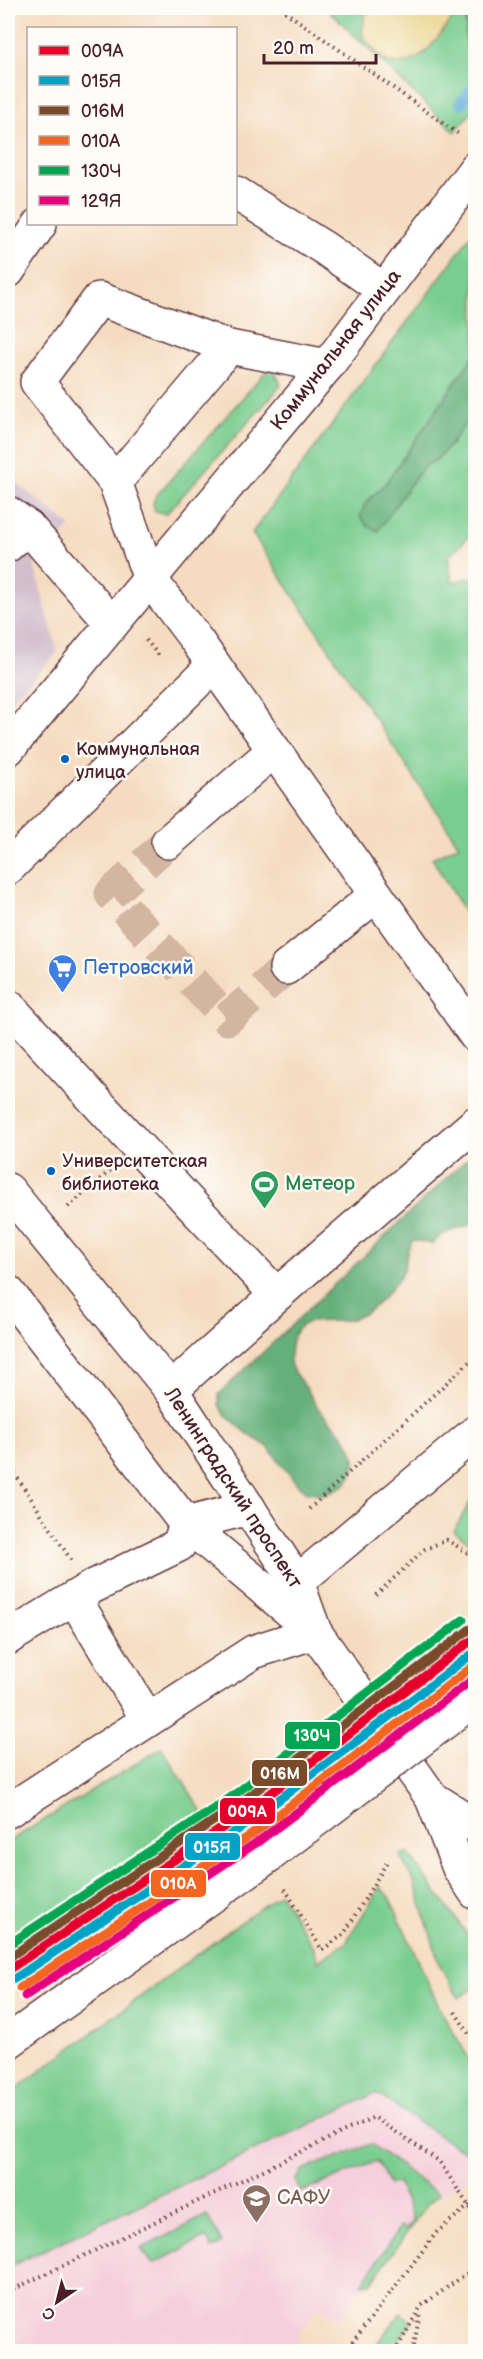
<svg xmlns="http://www.w3.org/2000/svg" width="483" height="2359" font-family="'Balsamiq Sans',sans-serif">
  <style>
    .built { fill: #f5cfdb }
    .industrial { fill: #d1bdcc }
    .green { fill: #7acd90; stroke: #62765e; stroke-width: 1.5 }
    .forest { fill: #63b07a; stroke: #566852; stroke-width: 1.5 }
    .sand { fill: #eeda9e; stroke: #9c7c64; stroke-width: 1.5 }
    .lines { fill: none; stroke-linecap: round; stroke-linejoin: round }
    .stream { stroke: #60abd8; stroke-width: 12 }
    .minor-tunnel { stroke: #d3b6a2; stroke-width: 33; stroke-dasharray: 33 16; stroke-linecap: butt }
    .minor-casing { stroke: #643b41; stroke-width: 36 }
    .major-casing { stroke: #643b41; stroke-width: 36 }
    .path { stroke: #643b41; stroke-width: 4; stroke-dasharray: 1.5 4.5; stroke-linecap: butt }
    .minor { stroke: #fff; stroke-width: 33 }
    .major { stroke: #fff; stroke-width: 33 }
    .major-bridge-casing { stroke: #643b41; stroke-width: 36; stroke-linecap: butt }
    .major-bridge { stroke: #fff; stroke-width: 33 }
    .rail-1-casing { stroke: #fdfcf7; stroke-width: 14 }
    .rail-2-casing { stroke: #fdfcf7; stroke-width: 14 }
    .rail-3-casing { stroke: #fdfcf7; stroke-width: 14 }
    .rail-4-casing { stroke: #fdfcf7; stroke-width: 14 }
    .rail-5-casing { stroke: #fdfcf7; stroke-width: 14 }
    .rail-6-casing { stroke: #fdfcf7; stroke-width: 14 }
    .rail-1 { stroke: #e4002b; stroke-width: 9 }
    .rail-2 { stroke: #04a2c6; stroke-width: 9 }
    .rail-3 { stroke: #7a4b2a; stroke-width: 9 }
    .rail-4 { stroke: #f26522; stroke-width: 9 }
    .rail-5 { stroke: #00a651; stroke-width: 9 }
    .rail-6 { stroke: #e5007d; stroke-width: 9 }
    .bus-dot { fill: #0065bd; stroke: #fdfcf7; stroke-width: 2 }
    .labels { text-anchor: middle; dominant-baseline: central; stroke-width: 5; stroke-linejoin: round; paint-order: stroke }
    .bus-label { font-size: 18px; fill: #4a1f2b; stroke: #fdfcf7; text-anchor: start }
    .street-label { font-size: 20px; fill: #4a1f2b; stroke: #fdfcf7 }
    .shop-label { font-size: 20px; fill: #366cbe; stroke: #fdfcf7; text-anchor: start }
    .leisure-label { font-size: 20px; fill: #27864d; stroke: #fdfcf7; text-anchor: start }
    .education-label { font-size: 20px; fill: #785e54; stroke: #fdfcf7; text-anchor: start }
    .line-badge { stroke: #fdfcf7; stroke-width: 2 }
    .badge-label { font-size: 16px; text-anchor: middle; font-weight: bold; fill: #fff }
  </style>
  <rect width="100%" height="100%" fill="#fdfcf7"/>
  <filter id="ink" filterUnits="userSpaceOnUse"><feTurbulence type="fractalNoise" baseFrequency=".0167" numOctaves="2"/><feDisplacementMap in="SourceGraphic" scale="12" xChannelSelector="R" yChannelSelector="G"/><feConvolveMatrix kernelMatrix="1 2 1 2 8 2 1 2 1" color-interpolation-filters="sRGB"/></filter>
  <filter id="wash" filterUnits="userSpaceOnUse"><feTurbulence type="fractalNoise" baseFrequency=".008" numOctaves="4" result="noise"/><feDisplacementMap in="SourceGraphic" scale="24" xChannelSelector="R" yChannelSelector="G"/><feGaussianBlur stdDeviation="1.35" result="paint"/><feColorMatrix in="noise" values="0 0 0 0 0 0 0 0 0 0 0 0 0 0 0 0 0 1.4 0 .05"/><feComposite in="paint" operator="in"/></filter>
  <g filter="url(#wash)">
    <rect width="100%" height="100%" fill="#f5dcc0"/>
    <!-- built -->
    <polygon class="built" points="376,2093 456,2147 475,2153 475,2174 439,2195 371,2144 301,2192 377,2160 388,2184 398,2183 413,2219 406,2230 399,2227 339,2319 317,2307 288,2351 8,2352 8,2267"/>
    <!-- industrial -->
    <polygon class="industrial" points="8,477 71,526 34,565 58,652 8,703"/>
    <!-- green -->
    <g class="green">
      <polygon points="326,8 372,8 365,15 408,62 425,53 459,8 471,8 465,20 470,54 475,59 475,108 455,132"/>
      <polygon points="475,230 475,354 386,483 365,504 405,491 425,466 436,460 451,444 475,409 475,451 467,461 465,474 475,487 475,531 448,557 452,582 475,577 475,931 432,858 459,845 252,533"/>
      <polygon points="268,369 274,370 281,385 278,389 166,514 155,511 153,503 156,496"/>
      <polygon points="475,1493 475,1546 454,1531"/>
      <polygon points="162,1748 206,1818 8,1948 8,1842"/>
      <polygon points="407,1852 475,1945 475,1987 459,1998 440,1965 415,1884 400,1856"/>
      <polygon points="380,1887 390,1898 441,2011 475,2069 475,2153 456,2147 376,2093 8,2267 8,2095 280,1893 313,1946 318,1961 345,1944"/>
      <polygon points="371,2144 439,2195 428,2203 371,2283 362,2284 400,2227 406,2230 413,2219 398,2183 389,2184 377,2161 301,2192 295,2181 302,2170"/>
      <polygon points="207,2215 222,2243 212,2249 206,2237 153,2264 141,2249"/>
      <polygon points="401,2313 412,2322 390,2351 371,2351"/>
    </g>
    <!-- forest -->
    <g class="forest">
      <path d="M471 8H475V59C462 47 464 22 471 8Z"/>
      <polygon points="475,354 475,409 451,444 436,460 425,466 412,482 378,531 367,526 360,516 365,504 386,483"/>
      <path d="M475 1151V1214C474 1230 455 1228 444 1234 440 1237 436 1240 432 1244L413 1240C404 1251 408 1261 402 1273 397 1284 376 1307 365 1313 330 1335 291 1298 290 1360 290 1371 300 1379 306 1388 312 1397 315 1406 323 1414 341 1432 369 1456 347 1482 341 1489 332 1489 324 1495L305 1491 297 1484 267 1446 249 1435 225 1414 219 1405V1394Z"/>
    </g>
    <!-- sand -->
    <path class="sand" d="M372 8H460C445 26 418 77 387 61 376 56 369 43 362 34L365 15Z"/>
    <g class="lines">
      <!-- stream -->
      <polyline class="stream" points="461,103 476,85"/>
    </g>
  </g>
  <g filter="url(#ink)">
    <g class="lines">
      <!-- minor-tunnel -->
      <polyline class="minor-tunnel" points="168,842 111,894 227,1019 286,968"/>
      <defs>
        <g id="minor">
          <polyline points="236,193 324,248 384,290"/>
          <polyline points="8,271 40,224"/>
          <polyline points="327,366 229,347 99,299 37,382 115,482 150,579 197,641 476,1036"/>
          <polyline points="115,482 229,347"/>
          <polyline points="8,513 28,527 112,624"/>
          <polyline points="8,545 28,527"/>
          <polyline points="168,842 274,750"/>
          <polyline points="8,868 214,665"/>
          <polyline points="286,968 376,895"/>
          <polyline points="8,1006 200,1214 276,1294"/>
          <path d="M171 1390C270 1299 373 1211 476 1123"/>
          <polyline points="297,1582 476,1432"/>
          <polyline points="74,1598 148,1720"/>
          <polyline points="8,1638 90,1588 179,1545 186,1524 249,1508"/>
          <polyline points="8,1811 253,1652 315,1632"/>
        </g>
        <g id="major">
          <polyline points="8,749 327,366 476,168"/>
          <polyline points="8,1190 171,1390 297,1582 315,1632"/>
          <polyline points="8,1292 186,1524 315,1632 432,1798 459,1868 476,1893"/>
          <polyline points="432,1798 476,1826"/>
          <polyline points="8,2042 271,1854"/>
        </g>
      </defs>
      <!-- minor casing -->
      <use href="#minor" class="minor-casing"/>
      <!-- major casing -->
      <use href="#major" class="major-casing"/>
      <!-- path -->
      <g class="path">
        <polyline points="280,8 460,135"/>
        <polyline points="146,640 160,657"/>
        <polyline points="8,792 14,785"/>
        <polyline points="68,1207 112,1169"/>
        <polyline points="8,1463 71,1560"/>
        <polyline points="309,1509 476,1356"/>
        <polyline points="376,1595 425,1549 447,1540 476,1558"/>
        <polyline points="285,1889 322,1950 344,1934 387,1862"/>
        <polyline points="455,2012 476,2045"/>
        <polyline points="8,2292 374,2117 439,2161 476,2217"/>
        <polyline points="345,2352 437,2232 476,2200"/>
        <polyline points="395,2352 421,2306 476,2267"/>
        <polyline points="413,2352 420,2311"/>
      </g>
      <!-- minor -->
      <use href="#minor" class="minor"/>
      <!-- major -->
      <use href="#major" class="major"/>
      <defs>
        <polyline id="major-bridge" points="271,1854 476,1698"/>
      </defs>
      <!-- major-bridge casing -->
      <use href="#major-bridge" class="major-bridge-casing"/>
      <!-- major-bridge -->
      <use href="#major-bridge" class="major-bridge"/>
      <defs>
        <polyline id="rail-1" points="8,1970 242,1815 476,1637"/>
        <polyline id="rail-2" points="14,1979 248,1823 476,1651"/>
        <polyline id="rail-3" points="8,1958 236,1806 470,1629"/>
        <polyline id="rail-4" points="20,1988 254,1833 476,1664"/>
        <polyline id="rail-5" points="8,1945 230,1798 463,1620"/>
        <polyline id="rail-6" points="25,1996 259,1841 476,1677"/>
      </defs>
      <!-- rail-1 casing -->
      <use href="#rail-1" class="rail-1-casing"/>
      <!-- rail-2 casing -->
      <use href="#rail-2" class="rail-2-casing"/>
      <!-- rail-3 casing -->
      <use href="#rail-3" class="rail-3-casing"/>
      <!-- rail-4 casing -->
      <use href="#rail-4" class="rail-4-casing"/>
      <!-- rail-5 casing -->
      <use href="#rail-5" class="rail-5-casing"/>
      <!-- rail-6 casing -->
      <use href="#rail-6" class="rail-6-casing"/>
      <!-- rail-1 -->
      <use href="#rail-1" class="rail-1"/>
      <!-- rail-2 -->
      <use href="#rail-2" class="rail-2"/>
      <!-- rail-3 -->
      <use href="#rail-3" class="rail-3"/>
      <!-- rail-4 -->
      <use href="#rail-4" class="rail-4"/>
      <!-- rail-5 -->
      <use href="#rail-5" class="rail-5"/>
      <!-- rail-6 -->
      <use href="#rail-6" class="rail-6"/>
    </g>
  </g>
  <!-- icons -->
  <defs>
    <symbol id="supermarket-pin" viewBox="-11 -11 22 30"><path d="M0 17L-7.5 6A9.5 9.5 0 1 1 7.5 6Z" fill="#3f7fe0" stroke="#fdfcf7"/><path d="M-6-5.5h2.5l.6 2H6L4.5 2H-2.5L-4.4-4H-6ZM-1.5 3.2a1.3 1.3 0 1 0 .1 0ZM3 3.2a1.3 1.3 0 1 0 .1 0Z" fill="#fff"/></symbol>
    <symbol id="stadium-pin" viewBox="-11 -11 22 30"><path d="M0 17L-7.5 6A9.5 9.5 0 1 1 7.5 6Z" fill="#2e9e5b" stroke="#fdfcf7"/><path d="M0-5a6.5 5 0 1 0 0 10a6.5 5 0 1 0 0-10ZM-3.5-1.8h7v3.6h-7Z" fill="#fff"/></symbol>
    <symbol id="university-pin" viewBox="-11 -11 22 30"><path d="M0 17L-7.5 6A9.5 9.5 0 1 1 7.5 6Z" fill="#8d6e63" stroke="#fdfcf7"/><path d="M0-5L7-2L0 1L-7-2ZM-4 1L0 2.5L4 1V4Q0 6-4 4Z" fill="#fff"/></symbol>
  </defs>
  <g fill-rule="evenodd">
    <use href="#supermarket-pin" x="46" y="952" width="33" height="45"/>
    <use href="#stadium-pin" x="248" y="1168" width="33" height="45"/>
    <use href="#university-pin" x="240" y="2182" width="33" height="45"/>
  </g>
  <!-- markers -->
  <g class="bus-dot">
    <circle cx="65" cy="759" r="5"/>
    <circle cx="51" cy="1171" r="5"/>
  </g>
  <g class="labels">
    <!-- bus labels -->
    <g class="bus-label">
      <text x="76" y="749">Коммунальная<tspan x="76" dy="23">улица</tspan></text>
      <text x="62" y="1161">Университетская<tspan x="62" dy="23">библиотека</tspan></text>
    </g>
    <!-- street labels -->
    <g class="street-label">
      <text transform="translate(336 350) rotate(-52)">Коммунальная улица</text>
      <text transform="translate(233 1488) rotate(57)">Ленинградский проспект</text>
    </g>
    <!-- shop labels -->
    <g class="shop-label">
      <text x="83" y="968">Петровский</text>
    </g>
    <!-- leisure labels -->
    <g class="leisure-label">
      <text x="285" y="1184">Метеор</text>
    </g>
    <!-- education labels -->
    <g class="education-label">
      <text x="277" y="2198">САФУ</text>
    </g>
  </g>
  <g class="line-badge">
    <rect x="284" y="1721" width="57" height="29" rx="6" fill="#00a651"/>
    <rect x="251" y="1759" width="57" height="28" rx="6" fill="#7a4b2a"/>
    <rect x="219" y="1797" width="57" height="28" rx="6" fill="#e4002b"/>
    <rect x="184" y="1832" width="57" height="29" rx="6" fill="#04a2c6"/>
    <rect x="150" y="1869" width="57" height="29" rx="6" fill="#f26522"/>
  </g>
  <g class="badge-label">
    <text x="312" y="1741">130Ч</text>
    <text x="280" y="1779">016М</text>
    <text x="247" y="1817">009А</text>
    <text x="212" y="1853">015Я</text>
    <text x="178" y="1889">010А</text>
  </g>
  <!-- margin -->
  <rect width="483" height="2359" fill="none" stroke="#fdfcf7" stroke-width="30"/>
  <!-- legend -->
  <rect x="27" y="27" width="210" height="198" fill="#fdfcf7" stroke="#b5a4a5" stroke-width="1.5"/>
  <rect x="39" y="46" width="30" height="9" fill="#e4002b" stroke="#b5a4a5" stroke-width="1.5"/>
  <text x="81" y="57" font-size="18" fill="#4a1f2b">009А</text>
  <rect x="39" y="76" width="30" height="9" fill="#04a2c6" stroke="#b5a4a5" stroke-width="1.5"/>
  <text x="81" y="87" font-size="18" fill="#4a1f2b">015Я</text>
  <rect x="39" y="106" width="30" height="9" fill="#7a4b2a" stroke="#b5a4a5" stroke-width="1.5"/>
  <text x="81" y="117" font-size="18" fill="#4a1f2b">016М</text>
  <rect x="39" y="136" width="30" height="9" fill="#f26522" stroke="#b5a4a5" stroke-width="1.5"/>
  <text x="81" y="147" font-size="18" fill="#4a1f2b">010А</text>
  <rect x="39" y="166" width="30" height="9" fill="#00a651" stroke="#b5a4a5" stroke-width="1.5"/>
  <text x="81" y="177" font-size="18" fill="#4a1f2b">130Ч</text>
  <rect x="39" y="196" width="30" height="9" fill="#e5007d" stroke="#b5a4a5" stroke-width="1.5"/>
  <text x="81" y="207" font-size="18" fill="#4a1f2b">129Я</text>
  <!-- north arrow -->
  <g transform="translate(57 2302) rotate(215)" stroke="#fdfcf7" stroke-width="4.5" paint-order="stroke">
  <path d="M0-4.5L10 22L0 15L-10 22Z" fill="#4a1f2b"/>
  <text y="-9" font-size="16" font-weight="bold" text-anchor="middle" fill="#4a1f2b">С</text>
  </g>
  <!-- scale -->
  <path d="M264 54v9h112v-9" fill="none" stroke="#4a1f2b" stroke-width="3"/>
  <text x="273" y="54" font-size="18" fill="#4a1f2b" stroke="#fdfcf7" stroke-width="4.5" paint-order="stroke">20 m</text>
</svg>
